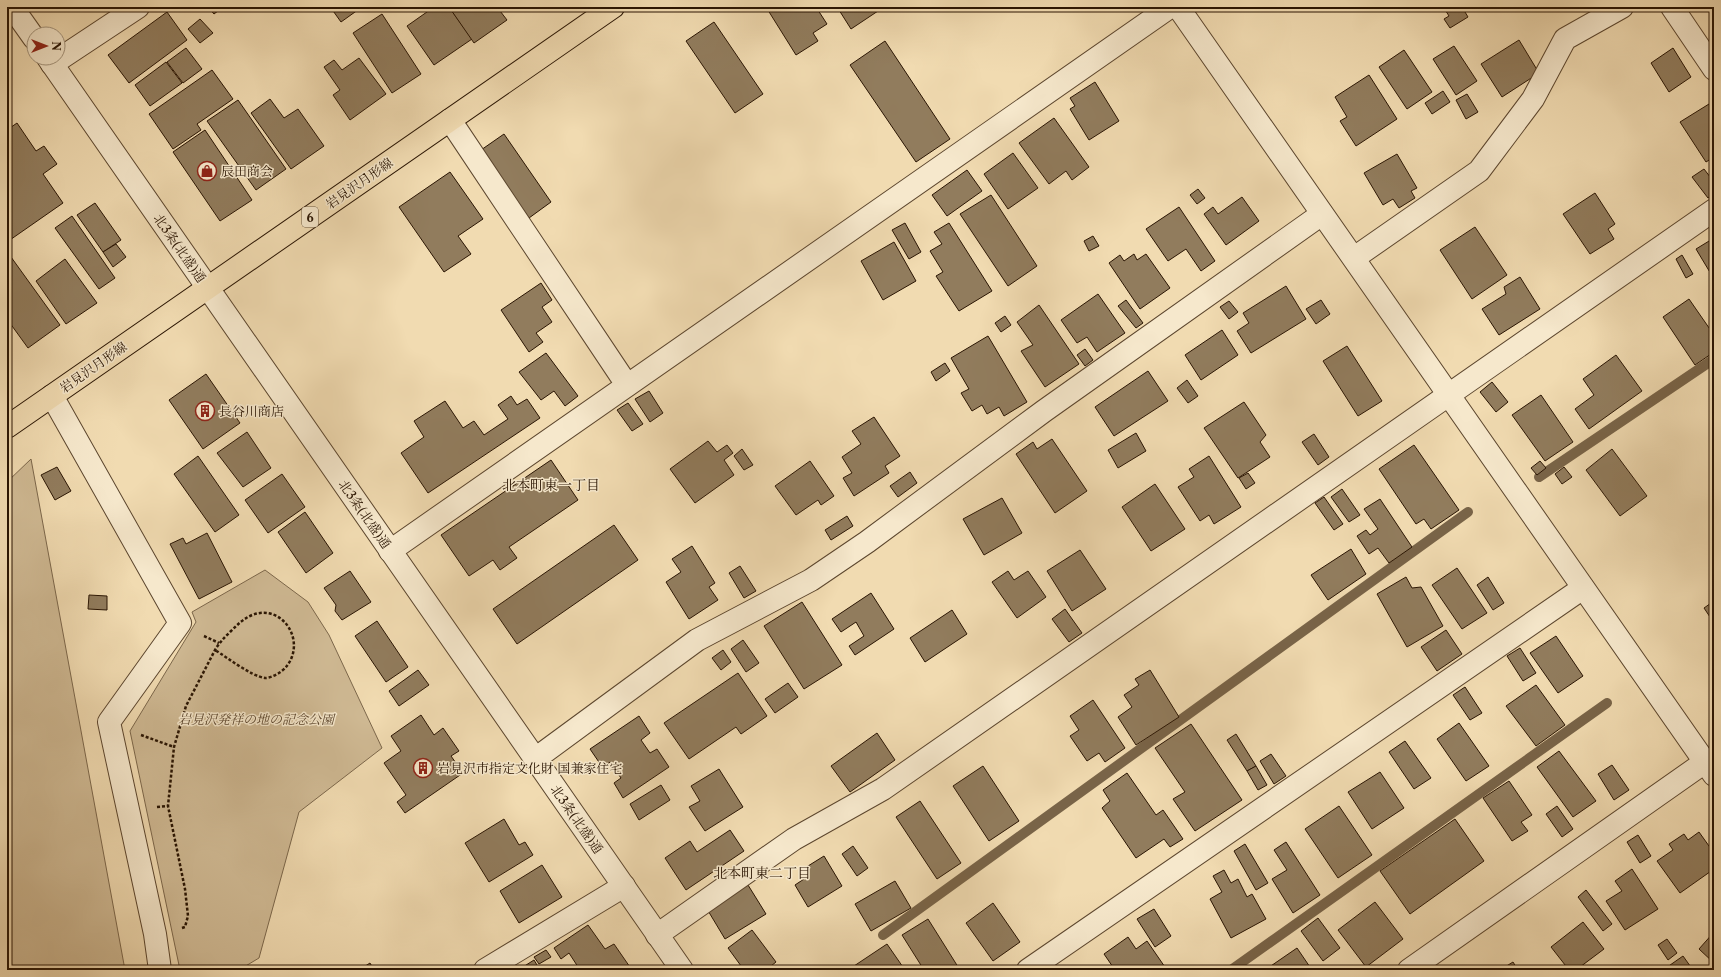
<svg xmlns="http://www.w3.org/2000/svg" width="1721" height="977" font-family="'Libre Caslon Text','Noto Serif JP',serif">
  <style>
    .green { fill: #cfb993; stroke: #7c674b }
    .lines { fill: none; stroke-linecap: round; stroke-linejoin: round }
    .stream { stroke: #796448; stroke-width: 10 }
    .building { fill: #917c5d; stroke: #2a1503 }
    .minor-casing { stroke: #5c462e; stroke-width: 24 }
    .tertiary-casing { stroke: #5c462e; stroke-width: 24 }
    .primary-casing { stroke: #2a1503; stroke-width: 24 }
    .path { stroke: #2a1503; stroke-width: 2.5; stroke-dasharray: 3 2; stroke-linecap: butt }
    .minor { stroke: #f6e8cc; stroke-width: 22 }
    .tertiary { stroke: #f6e8cc; stroke-width: 22 }
    .primary { stroke: #f1dbb1; stroke-width: 22 }
    .labels { text-anchor: middle; dominant-baseline: central; stroke-width: 3; stroke-linejoin: round; paint-order: stroke }
    .shield { fill: #f6e8cc; stroke: #67543f; stroke-width: 1 }
    .shield-label { font-size: 12px; font-weight: bold; fill: #2a1503 }
    .poi-label { font-size: 13px; fill: #2a1503; stroke: #f6e8cc; text-anchor: start }
    .street-label { font-size: 13px; fill: #2a1503; stroke: #f6e8cc }
    .park-label { font-size: 13px; font-style: italic; fill: #5c462e; stroke: #f6e8cc }
    .neighbourhood-label { font-size: 14px; fill: #2a1503; stroke: #f6e8cc }
  </style>
  <rect width="100%" height="100%" fill="#f1dbb1"/>
  <filter id="stains"><feTurbulence type="fractalNoise" baseFrequency=".005" numOctaves="4"/><feColorMatrix values="0 0 0 0 .2 0 0 0 0 .09 0 0 0 0 .02 0 0 0 .5 -.17"/></filter>
  <radialGradient id="worn" r=".72"><stop offset=".6" stop-color="#630" stop-opacity="0"/><stop offset="1" stop-color="#630" stop-opacity=".3"/></radialGradient>
  <!-- green -->
  <g class="green">
    <polygon points="31,459 125,970 7,970 7,482"/>
    <polygon points="265,570 308,602 329,635 382,748 299,812 259,958 239,970 180,970 130,731 196,622 192,612"/>
  </g>
  <g class="lines">
    <!-- stream -->
    <g class="stream">
      <polyline points="1539,477 1714,359"/>
      <polyline points="883,935 1468,512"/>
      <polyline points="1231,970 1607,703"/>
    </g>
  </g>
  <!-- building -->
  <g class="building">
    <polygon points="208,7 223,7 214,14"/>
    <polygon points="325,7 362,7 341,22 331,8 327,11"/>
    <polygon points="434,7 449,7 472,39 434,65 407,26"/>
    <polygon points="449,7 497,7 507,20 474,43"/>
    <polygon points="766,7 816,7 827,24 813,33 818,41 796,55"/>
    <polygon points="844,7 884,7 851,29 839,10"/>
    <polygon points="1445,7 1462,7 1468,17 1450,28 1444,19 1449,16 1444,8"/>
    <polygon points="167,12 187,40 129,83 108,55"/>
    <polygon points="382,14 421,74 392,93 353,33"/>
    <polygon points="200,19 213,33 200,43 188,29"/>
    <polygon points="714,22 763,94 735,113 686,41"/>
    <polygon points="1519,40 1539,73 1502,97 1481,64"/>
    <polygon points="885,41 950,139 916,162 850,65"/>
    <polygon points="1454,46 1477,81 1456,95 1433,59"/>
    <polygon points="186,48 202,69 183,83 167,62"/>
    <polygon points="1673,48 1691,77 1669,92 1651,63"/>
    <polygon points="1404,50 1432,92 1407,109 1379,67"/>
    <polygon points="359,58 386,94 350,120 333,95 340,90 324,67 334,60 342,70"/>
    <polygon points="166,62 182,83 150,106 135,85"/>
    <polygon points="212,70 233,99 197,124 201,130 173,149 149,114"/>
    <polygon points="1369,75 1397,119 1356,146 1340,121 1347,117 1335,97"/>
    <polygon points="1095,82 1119,121 1089,140 1070,109 1075,106 1070,98"/>
    <polygon points="1443,91 1450,102 1432,114 1425,103"/>
    <polygon points="1467,94 1478,112 1466,119 1456,100"/>
    <polygon points="270,99 284,118 298,109 324,146 291,169 251,113"/>
    <polygon points="238,100 286,169 256,190 207,121"/>
    <polygon points="1709,104 1714,112 1714,157 1706,162 1680,122"/>
    <polygon points="1054,118 1089,167 1072,180 1066,171 1049,184 1019,143"/>
    <polygon points="17,123 36,151 44,146 57,164 43,174 63,203 7,242 7,130"/>
    <polygon points="205,130 252,200 220,221 173,152"/>
    <polygon points="504,134 551,202 529,218 481,150"/>
    <polygon points="1013,153 1038,188 1008,209 984,174"/>
    <polygon points="1397,154 1417,188 1411,191 1415,198 1399,208 1393,199 1383,205 1364,173"/>
    <polygon points="1704,169 1714,182 1714,194 1708,198 1692,177"/>
    <polygon points="967,170 982,191 947,216 932,195"/>
    <polygon points="450,172 483,219 458,236 471,254 444,272 399,207"/>
    <polygon points="1198,189 1205,198 1197,204 1190,195"/>
    <polygon points="1595,193 1615,224 1608,229 1614,239 1590,254 1563,214"/>
    <polygon points="991,195 1037,266 1008,286 960,214"/>
    <polygon points="1242,197 1259,221 1226,245 1204,214 1213,207 1218,214"/>
    <polygon points="95,203 121,240 103,252 77,215"/>
    <polygon points="1179,207 1215,261 1201,271 1186,249 1168,261 1146,229"/>
    <polygon points="72,216 115,278 99,289 55,228"/>
    <polygon points="905,223 921,252 909,259 892,230"/>
    <polygon points="949,223 992,291 959,311 936,276 943,272 930,251 942,244 934,232"/>
    <polygon points="1475,227 1507,275 1472,299 1440,250"/>
    <polygon points="1093,236 1099,246 1089,251 1084,241"/>
    <polygon points="1714,238 1714,279 1696,249"/>
    <polygon points="894,242 916,281 883,300 861,261"/>
    <polygon points="116,244 126,257 113,267 103,252"/>
    <polygon points="1134,254 1137,260 1146,254 1170,288 1140,309 1109,263 1120,255 1124,261"/>
    <polygon points="1682,255 1693,274 1686,278 1676,259"/>
    <polygon points="11,257 60,325 28,348 7,319 7,260"/>
    <polygon points="65,259 97,303 66,324 36,281"/>
    <polygon points="1520,277 1540,309 1499,335 1482,309 1506,294 1504,287"/>
    <polygon points="541,283 552,300 542,307 552,322 536,333 543,342 529,352 501,310"/>
    <polygon points="1286,286 1306,319 1251,353 1237,331 1249,323 1243,313"/>
    <polygon points="1098,294 1125,333 1097,352 1087,337 1077,343 1061,320"/>
    <polygon points="1689,299 1714,335 1714,352 1695,365 1663,317"/>
    <polygon points="1126,300 1143,323 1136,328 1118,306"/>
    <polygon points="1321,300 1330,314 1316,324 1306,309"/>
    <polygon points="1229,301 1238,312 1229,319 1220,307"/>
    <polygon points="1039,305 1079,364 1045,387 1021,351 1033,345 1017,322"/>
    <polygon points="1005,316 1011,325 1001,332 995,323"/>
    <polygon points="1222,330 1238,355 1201,380 1185,355"/>
    <polygon points="988,336 1027,402 1004,416 999,407 987,414 982,405 972,411 961,393 969,389 951,358"/>
    <polygon points="1347,346 1382,401 1358,416 1323,361"/>
    <polygon points="1085,349 1093,360 1085,366 1077,355"/>
    <polygon points="546,353 578,396 565,406 554,391 541,400 519,372"/>
    <polygon points="1616,355 1642,391 1589,429 1575,409 1594,395 1583,379"/>
    <polygon points="945,363 950,371 936,381 931,372"/>
    <polygon points="1148,371 1168,401 1114,436 1095,407"/>
    <polygon points="206,374 240,423 203,449 169,400"/>
    <polygon points="1187,380 1198,396 1188,403 1177,388"/>
    <polygon points="1492,382 1508,402 1496,412 1480,392"/>
    <polygon points="649,391 663,413 650,422 635,399"/>
    <polygon points="1541,395 1573,442 1545,461 1512,415"/>
    <polygon points="511,396 517,405 527,399 540,418 428,493 401,453 424,437 414,421 445,401 463,428 474,421 484,435 508,419 498,405"/>
    <polygon points="1244,402 1266,435 1260,442 1270,457 1238,478 1204,428"/>
    <polygon points="628,403 643,424 632,431 617,410"/>
    <polygon points="874,417 900,456 885,466 889,473 854,496 843,478 852,473 842,457 861,444 852,431"/>
    <polygon points="247,432 271,468 243,487 217,453"/>
    <polygon points="1136,433 1146,451 1118,468 1108,450"/>
    <polygon points="1314,434 1329,457 1318,465 1302,442"/>
    <polygon points="1052,439 1087,491 1055,513 1016,454 1033,442 1037,449"/>
    <polygon points="708,441 717,452 727,445 733,453 724,460 734,475 695,503 670,469"/>
    <polygon points="1414,445 1459,510 1431,529 1424,519 1416,524 1379,469"/>
    <polygon points="742,449 753,465 744,470 734,456"/>
    <polygon points="1612,449 1647,496 1620,516 1586,470"/>
    <polygon points="198,456 239,515 215,532 174,474"/>
    <polygon points="1209,456 1241,507 1214,524 1209,515 1200,521 1178,487 1194,477 1189,469"/>
    <polygon points="551,460 578,500 509,547 517,558 500,570 493,560 469,576 441,535"/>
    <polygon points="810,461 834,496 821,505 818,500 796,515 775,486"/>
    <polygon points="1540,461 1546,468 1537,475 1531,468"/>
    <polygon points="57,467 71,491 55,500 41,475"/>
    <polygon points="1564,467 1572,477 1562,484 1555,474"/>
    <polygon points="910,472 917,483 898,497 890,486"/>
    <polygon points="1248,473 1255,483 1246,489 1239,478"/>
    <polygon points="282,474 305,507 268,533 245,500"/>
    <polygon points="1155,484 1185,529 1151,551 1122,507"/>
    <polygon points="1342,489 1360,515 1349,522 1331,497"/>
    <polygon points="1324,497 1343,524 1334,530 1315,503"/>
    <polygon points="1002,498 1022,533 984,555 963,519"/>
    <polygon points="1380,499 1412,547 1389,563 1378,548 1369,554 1357,536 1366,530 1370,535 1378,529 1364,509"/>
    <polygon points="305,512 333,553 306,573 278,532"/>
    <polygon points="847,516 853,526 831,540 825,530"/>
    <polygon points="614,525 638,560 517,644 493,609"/>
    <polygon points="207,533 232,582 199,599 170,544 183,538 186,544"/>
    <polygon points="692,546 715,583 709,587 718,600 689,619 666,582 681,572 672,559"/>
    <polygon points="1351,549 1366,574 1328,600 1311,575"/>
    <polygon points="1080,550 1106,589 1072,611 1047,571"/>
    <polygon points="740,566 756,591 744,598 729,573"/>
    <polygon points="1457,568 1487,613 1462,629 1432,585"/>
    <polygon points="350,571 371,602 342,620 335,611 336,605 324,588"/>
    <polygon points="1008,571 1014,580 1028,571 1046,597 1017,618 992,582"/>
    <polygon points="1406,577 1412,588 1421,587 1443,626 1407,647 1377,594"/>
    <polygon points="1488,577 1504,603 1493,610 1477,585"/>
    <polygon points="871,593 894,629 855,655 849,646 864,636 856,622 841,632 832,619"/>
    <polygon points="89,595 107,596 107,610 88,609"/>
    <polygon points="1714,601 1714,623 1704,608"/>
    <polygon points="802,602 842,665 804,689 764,626"/>
    <polygon points="1065,609 1082,633 1069,642 1052,619"/>
    <polygon points="952,610 967,634 925,662 910,638"/>
    <polygon points="377,621 408,667 386,682 355,636"/>
    <polygon points="1446,630 1462,654 1437,671 1421,647"/>
    <polygon points="1556,636 1583,676 1558,693 1530,653"/>
    <polygon points="743,640 759,663 746,672 731,649"/>
    <polygon points="1520,648 1536,673 1523,681 1507,656"/>
    <polygon points="723,650 731,662 721,670 712,658"/>
    <polygon points="418,670 429,685 399,706 389,691"/>
    <polygon points="1150,670 1179,717 1136,745 1118,717 1132,707 1124,695 1139,685 1135,679"/>
    <polygon points="738,673 767,716 741,734 736,727 689,759 664,723"/>
    <polygon points="788,683 798,697 775,713 765,699"/>
    <polygon points="1536,685 1565,725 1536,746 1506,706"/>
    <polygon points="1465,687 1482,713 1470,720 1453,695"/>
    <polygon points="1093,700 1125,748 1105,762 1099,753 1087,761 1070,736 1079,730 1070,716"/>
    <polygon points="421,715 434,735 443,728 459,751 451,756 463,773 405,813 397,802 406,795 384,763 401,751 391,736"/>
    <polygon points="639,716 650,733 641,740 650,753 657,749 669,767 623,798 614,783 621,778 610,762 603,768 590,749"/>
    <polygon points="1459,723 1489,766 1466,781 1437,739"/>
    <polygon points="1191,724 1242,800 1195,831 1173,799 1185,792 1155,748"/>
    <polygon points="877,733 895,760 850,792 831,766"/>
    <polygon points="1236,734 1256,766 1247,771 1227,740"/>
    <polygon points="1405,741 1431,778 1414,789 1389,752"/>
    <polygon points="1559,751 1596,801 1573,817 1537,767"/>
    <polygon points="1271,754 1286,776 1274,784 1260,761"/>
    <polygon points="1612,765 1629,790 1614,800 1598,774"/>
    <polygon points="983,766 1019,821 989,841 953,786"/>
    <polygon points="1256,766 1267,785 1258,790 1247,771"/>
    <polygon points="719,769 743,807 705,831 689,807 700,801 691,786"/>
    <polygon points="1380,772 1404,808 1372,829 1348,792"/>
    <polygon points="1127,773 1156,815 1163,810 1183,839 1170,847 1164,839 1136,858 1102,808 1110,801 1103,790"/>
    <polygon points="1509,781 1532,815 1521,822 1528,831 1512,841 1483,798"/>
    <polygon points="661,785 670,800 639,820 630,804"/>
    <polygon points="920,801 961,863 937,879 896,817"/>
    <polygon points="1339,806 1372,855 1338,878 1305,829"/>
    <polygon points="1557,806 1573,829 1562,837 1546,814"/>
    <polygon points="504,819 519,845 525,842 533,855 489,882 465,843"/>
    <polygon points="1455,819 1484,861 1410,914 1380,871"/>
    <polygon points="730,830 744,851 686,890 665,858 690,841 697,852"/>
    <polygon points="1699,832 1714,853 1714,869 1680,893 1657,861 1673,850 1669,844 1684,834 1688,840"/>
    <polygon points="1638,835 1651,856 1640,863 1627,842"/>
    <polygon points="1286,842 1320,895 1293,913 1272,879 1287,870 1274,850"/>
    <polygon points="1245,844 1268,883 1256,890 1234,851"/>
    <polygon points="853,846 868,868 857,876 842,854"/>
    <polygon points="824,856 842,886 808,907 795,885 804,879 800,871"/>
    <polygon points="542,865 562,897 519,923 500,891"/>
    <polygon points="1632,869 1658,909 1625,930 1606,901 1622,891 1615,881"/>
    <polygon points="1224,870 1231,883 1238,879 1247,897 1252,894 1266,919 1231,938 1210,899 1222,892 1213,876"/>
    <polygon points="895,881 911,908 871,931 855,904"/>
    <polygon points="748,885 766,914 725,939 707,909"/>
    <polygon points="1586,890 1612,924 1603,931 1578,897"/>
    <polygon points="1375,902 1403,939 1366,967 1338,930"/>
    <polygon points="993,903 1020,942 993,961 966,923"/>
    <polygon points="1154,909 1171,936 1155,947 1137,919"/>
    <polygon points="1318,918 1340,948 1323,961 1301,931"/>
    <polygon points="928,919 960,970 924,970 902,935"/>
    <polygon points="1583,922 1604,949 1576,970 1569,970 1551,947"/>
    <polygon points="588,925 605,949 614,944 632,970 580,970 569,953 561,959 554,948"/>
    <polygon points="752,930 776,962 766,970 744,970 728,948"/>
    <polygon points="1714,932 1714,963 1699,949"/>
    <polygon points="1128,937 1136,949 1147,941 1167,970 1115,970 1104,954"/>
    <polygon points="1667,939 1677,953 1668,960 1658,945"/>
    <polygon points="887,944 905,970 848,970"/>
    <polygon points="1297,948 1312,970 1265,970"/>
    <polygon points="546,950 551,957 539,964 534,957"/>
    <polygon points="1683,956 1693,970 1663,970"/>
    <polygon points="534,960 540,970 525,970 523,967"/>
    <polygon points="1513,962 1518,970 1500,970"/>
    <polygon points="370,963 374,970 359,970"/>
  </g>
  <g class="lines">
    <defs>
      <g id="minor">
        <polyline points="1672,7 1714,69"/>
        <polyline points="52,64 138,7"/>
        <polyline points="450,120 627,385"/>
        <polyline points="1354,258 1479,171 1533,99 1565,39 1622,7"/>
        <polyline points="52,396 180,623 109,722 155,934 160,970"/>
        <polyline points="390,551 1170,7"/>
        <polyline points="535,759 697,640 811,580 867,542 1044,411 1322,214"/>
        <polyline points="657,935 794,839 883,789 1714,210"/>
        <polyline points="485,970 624,886"/>
        <polyline points="1028,970 1583,588"/>
        <polyline points="1409,970 1705,762"/>
      </g>
      <g id="tertiary">
        <polyline points="12,7 34,38"/>
        <polyline points="1178,7 1714,775"/>
        <polyline points="48,58 682,970"/>
      </g>
      <polyline id="primary" points="7,427 613,7"/>
    </defs>
    <!-- minor casing -->
    <use href="#minor" class="minor-casing"/>
    <!-- tertiary casing -->
    <use href="#tertiary" class="tertiary-casing"/>
    <!-- primary casing -->
    <use href="#primary" class="primary-casing"/>
    <!-- path -->
    <g class="path">
      <polyline points="204,636 219,643"/>
      <polyline points="141,735 174,747"/>
      <polyline points="157,807 168,806"/>
      <path d="M182 928 185 927 188 916 185 889 168 806 174 747 186 706 215 650C219 643 224 638 230 632 237 625 243 619 252 615 283 603 307 642 286 667 282 672 272 678 265 678 251 676 228 658 215 650"/>
    </g>
    <!-- minor -->
    <use href="#minor" class="minor"/>
    <!-- tertiary -->
    <use href="#tertiary" class="tertiary"/>
    <!-- primary -->
    <use href="#primary" class="primary"/>
  </g>
  <!-- icons -->
  <defs>
    <symbol id="shop-ring" viewBox="-11 -11 22 22"><circle r="9.5" fill="#f6e8cc" stroke="#8f2418" stroke-width="1.5"/><path d="M-5-2.5h2.3a2.7 3.5 0 0 1 5.4 0H5L5.5 6h-11ZM-1.5-2.5h3a1.5 2.3 0 0 0-3 0Z" fill="#8f2418"/></symbol>
    <symbol id="building-ring" viewBox="-11 -11 22 22"><circle r="9.5" fill="#f6e8cc" stroke="#8f2418" stroke-width="1.5"/><path d="M-4-6H4V6H1V3H-1V6H-4ZM-2.5-4.3h1.7v1.8h-1.7ZM.8-4.3h1.7v1.8H.8ZM-2.5-1h1.7V.8h-1.7ZM.8-1h1.7V.8H.8Z" fill="#8f2418"/></symbol>
  </defs>
  <g fill-rule="evenodd">
    <use href="#shop-ring" x="196" y="160" width="22" height="22"/>
    <use href="#building-ring" x="194" y="400" width="22" height="22"/>
    <use href="#building-ring" x="412" y="757" width="22" height="22"/>
  </g>
  <g class="labels">
    <!-- shield labels -->
    <rect class="shield" x="302" y="207" width="16" height="20" rx="3"/>
    <g class="shield-label">
      <text x="310" y="217">6</text>
    </g>
    <!-- poi labels -->
    <g class="poi-label">
      <text x="221" y="171">辰田商会</text>
      <text x="219" y="411">長谷川商店</text>
      <text x="437" y="768">岩見沢市指定文化財 国兼家住宅</text>
    </g>
    <!-- street labels -->
    <g class="street-label">
      <text transform="translate(359 183) rotate(-35)">岩見沢月形線</text>
      <text transform="translate(180 248) rotate(55)">北3条(北盛)通</text>
      <text transform="translate(93 367) rotate(-35)">岩見沢月形線</text>
      <text transform="translate(365 514) rotate(55)">北3条(北盛)通</text>
      <text transform="translate(577 819) rotate(55)">北3条(北盛)通</text>
    </g>
    <!-- park labels -->
    <g class="park-label">
      <text x="256" y="719">岩見沢発祥の地の記念公園</text>
    </g>
    <!-- neighbourhood labels -->
    <g class="neighbourhood-label">
      <text x="551" y="485">北本町東一丁目</text>
      <text x="762" y="873">北本町東二丁目</text>
    </g>
  </g>
  <!-- margin -->
  <rect width="1721" height="977" fill="none" stroke="#f1dbb1" stroke-width="24"/>
  <rect x="8" y="8" width="1705" height="961" fill="none" stroke="#2a1503" stroke-width="2"/>
  <rect x="12" y="12" width="1697" height="953" fill="none" stroke="#2a1503"/>
  <!-- north arrow -->
  <g transform="translate(46 46) rotate(90)"><circle r="19" fill="#f6e8cc" stroke="#a4947c"/>
  <path d="M0-3L7 15L0 10L-7 15Z" fill="#8f2418"/>
  <text y="-6" font-size="11" font-weight="bold" text-anchor="middle" fill="#2a1503">N</text>
  </g>
  <rect width="100%" height="100%" filter="url(#stains)"/>
  <rect width="100%" height="100%" fill="url(#worn)"/>
</svg>
